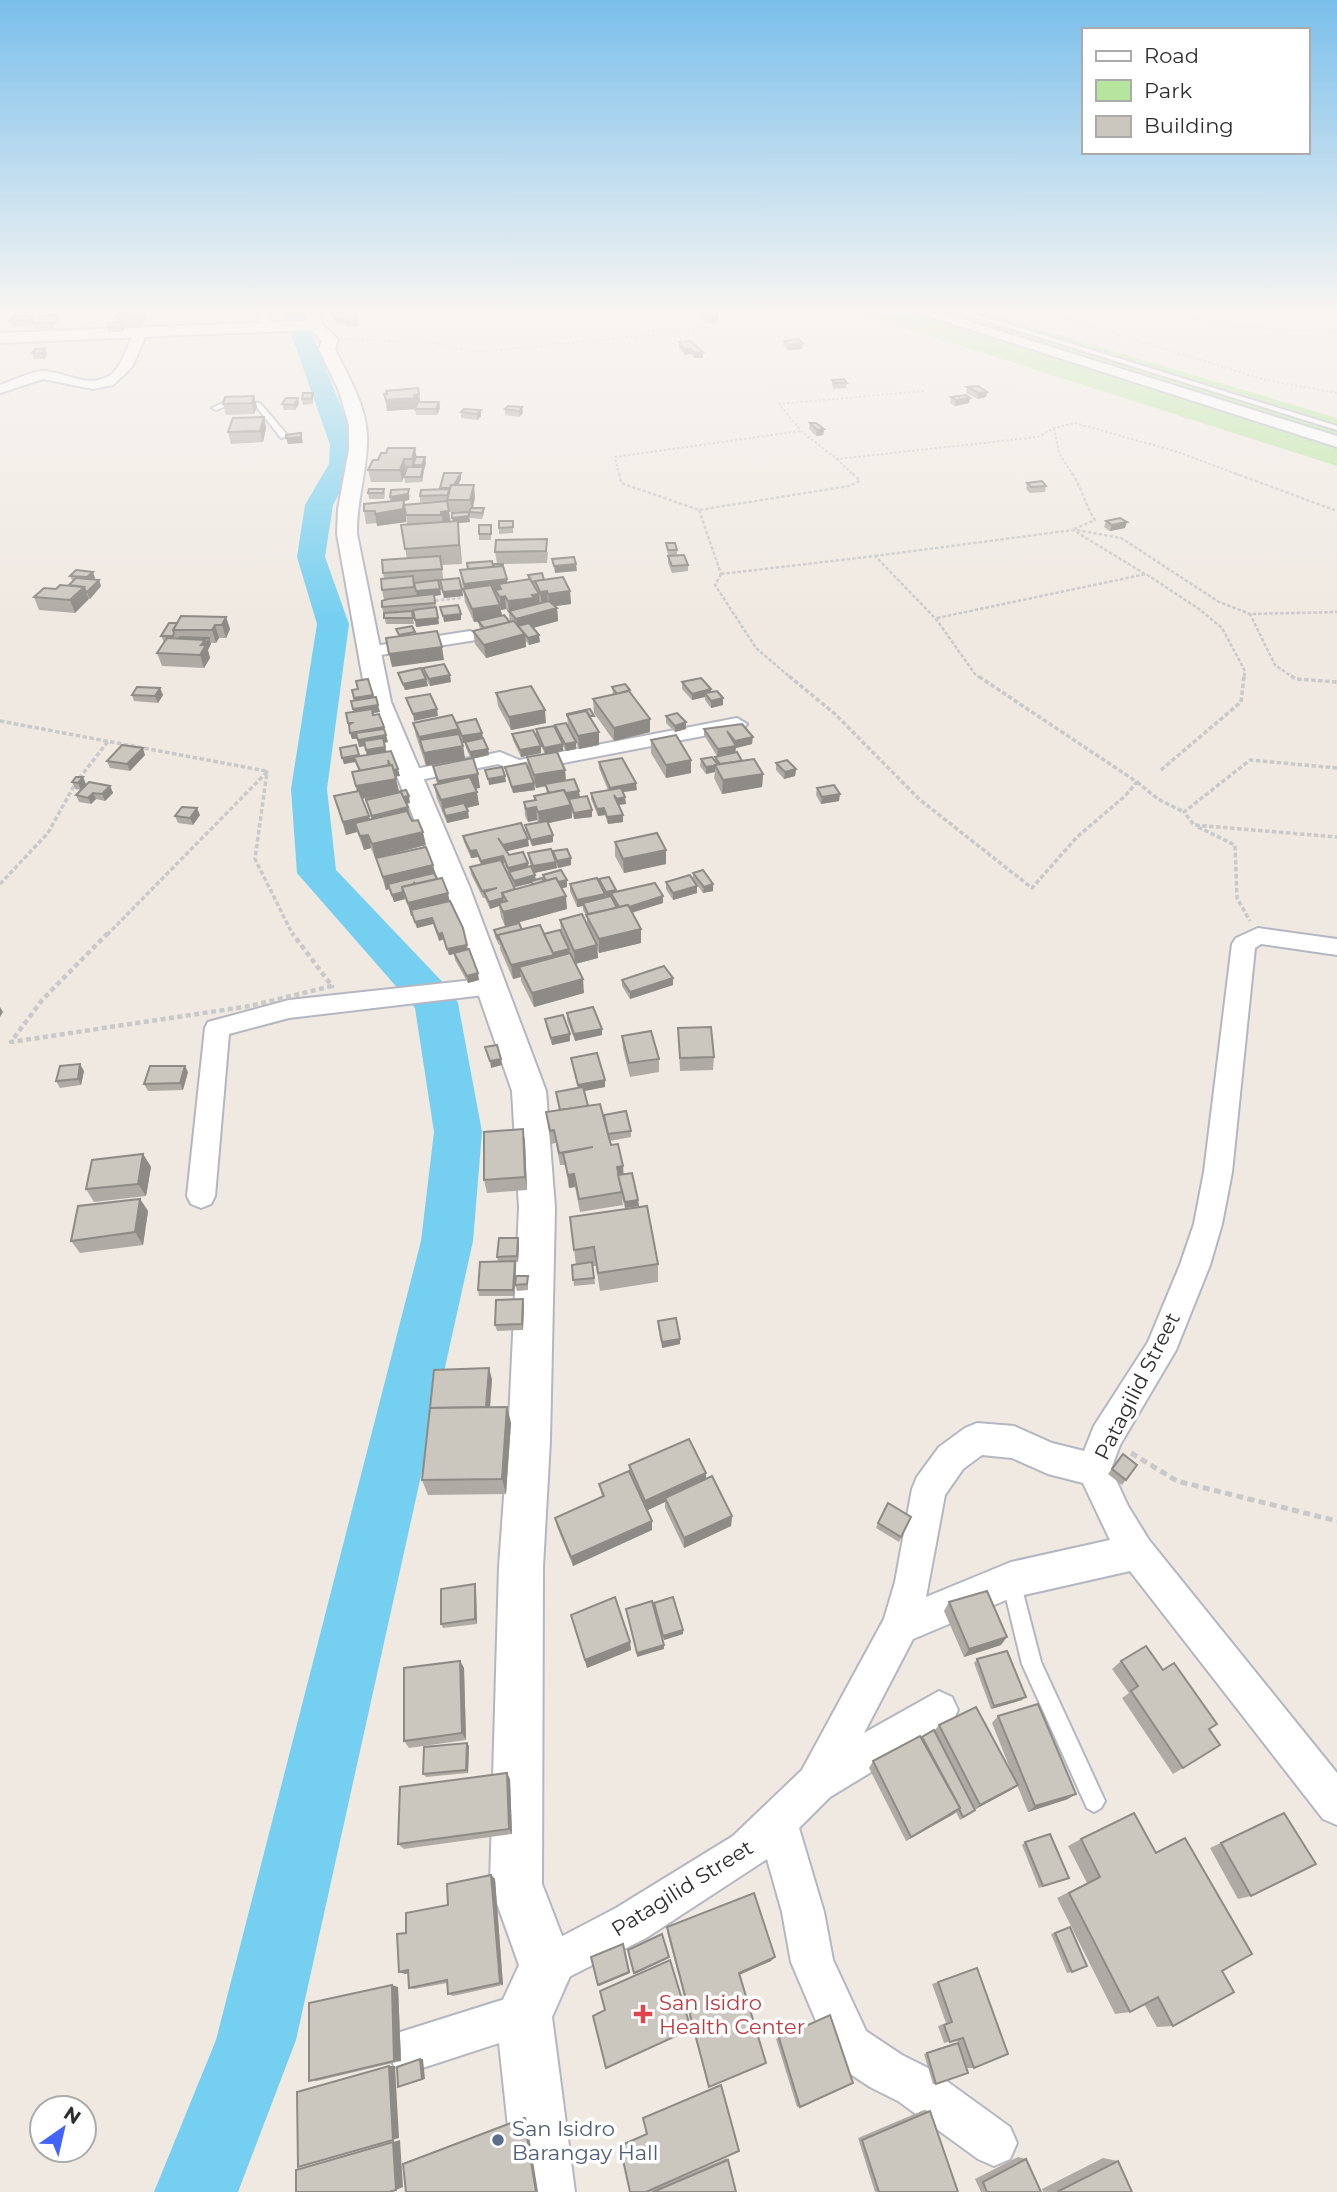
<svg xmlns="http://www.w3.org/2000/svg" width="1337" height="2192" font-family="Montserrat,sans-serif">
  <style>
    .green { fill: #b6e59e }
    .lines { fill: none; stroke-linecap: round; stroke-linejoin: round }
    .river { fill: #75cff0; fill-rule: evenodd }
    .service-casing { stroke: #b4b7c1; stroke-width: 4 }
    .minor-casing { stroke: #b4b7c1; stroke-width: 4 }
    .tertiary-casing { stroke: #b4b7c1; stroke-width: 4 }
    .path-far4 { stroke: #c9c9c9; stroke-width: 2; stroke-dasharray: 2.5 2; stroke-linecap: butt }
    .path-far3 { stroke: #c9c9c9; stroke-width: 2.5; stroke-dasharray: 3.5 2; stroke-linecap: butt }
    .path-far2 { stroke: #c9c9c9; stroke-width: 3.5; stroke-dasharray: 4.5 2.5; stroke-linecap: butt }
    .path-far1 { stroke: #c9c9c9; stroke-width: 4.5; stroke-dasharray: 5 3.5; stroke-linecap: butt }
    .path { stroke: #c9c9c9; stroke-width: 5; stroke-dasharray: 7 4.5; stroke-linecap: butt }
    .service { fill: #fff; fill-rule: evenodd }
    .minor { fill: #fff; fill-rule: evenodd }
    .tertiary { fill: #fff; fill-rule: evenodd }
    .wall { fill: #afaba4; fill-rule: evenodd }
    .shaded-wall { fill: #8e8b86 }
    .building { fill: #cbc7bf; stroke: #8e8b86; stroke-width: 2 }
    .health-dot { fill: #e0444e; stroke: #fff; stroke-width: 2.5 }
    .service-dot { fill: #5c6f8a; stroke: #fff; stroke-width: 2.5 }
    .labels { text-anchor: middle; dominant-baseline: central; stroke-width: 7; stroke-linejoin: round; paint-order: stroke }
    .near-street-label { font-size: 21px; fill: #2e2e2e; stroke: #fff }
    .near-health-label { font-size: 21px; fill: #be3a42; stroke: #fff; text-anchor: start }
    .near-service-label { font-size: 21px; fill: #4e5e75; stroke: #fff; text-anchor: start }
  </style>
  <rect width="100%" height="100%" fill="#efe9e1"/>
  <!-- green -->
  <polygon class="green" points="858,313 986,313 1337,418 1337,466"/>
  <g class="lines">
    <!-- river -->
    <polygon class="river" points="284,313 304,313 356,445 355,464 333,505 325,557 349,624 327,789 336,870 452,992 458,1003 482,1132 473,1241 296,2040 238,2192 154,2192 216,2040 421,1241 434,1132 415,1008 297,873 291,789 317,624 297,557 305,505 329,464 330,445"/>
    <defs>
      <g id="service">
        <polygon points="961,313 972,313 1337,426 1337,430"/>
        <polygon points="225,402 260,403 288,436 281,438 256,406 226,406 216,410 212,408"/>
        <polygon points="1011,1572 1018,1574 1020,1581 1041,1662 1105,1801 1101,1808 1094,1812 1087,1808 1022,1664 1002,1581 1004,1574"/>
      </g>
      <g id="minor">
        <polygon points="258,313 270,313 271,329 263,329"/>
        <path d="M141 329 147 333 132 367 113 385 93 389 43 379 0 393V385C12 381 29 372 42 371 62 371 83 386 102 379 127 372 124 337 141 329Z"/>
        <polygon points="470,631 479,636 476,640 368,657 359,652 368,647"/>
        <polygon points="737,718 747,724 744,728 517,772 498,764 410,782 403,780 400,776 403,772 410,770 500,752 519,760"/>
        <path d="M1258 928 1337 939V955L1261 944 1255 948 1232 1172 1222 1224 1210 1265 1176 1350 1120 1445 1111 1469 1128 1506 1149 1540 1337 1773V1825L1323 1819 1130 1571 1011 1598 913 1639 864 1733 939 1691 952 1697 958 1710 952 1723 830 1797 799 1828 824 1912 833 1960 866 2031 902 2055 930 2069 1010 2127 1017 2143 1010 2159 994 2166 978 2159 898 2101 870 2087 834 2063 791 1962 782 1912 767 1859 646 1938 547 1988 532 1982 526 1967 532 1952 616 1908 733 1836 802 1770 884 1619 895 1582 912 1489 917 1477 939 1447 965 1428 977 1423 1014 1426 1052 1443 1084 1451 1094 1426 1148 1342 1180 1265 1194 1224 1204 1172 1232 944 1236 938ZM982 1455 1012 1458 1048 1474 1083 1483 1110 1540 1011 1562 926 1597 945 1495 963 1469Z"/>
        <polygon points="492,978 501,981 504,987 501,993 289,1018 229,1034 215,1196 211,1204 201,1208 191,1204 187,1196 205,1028 208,1022 289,1000"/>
        <polygon points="524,1993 539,2000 546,2015 539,2030 410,2072 394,2066 388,2050 394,2034"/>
      </g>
      <g id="tertiary">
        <path d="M306 313H320L322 324 338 340 335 349C348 376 366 405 367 436 368 469 356 501 357 534L391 702 469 886 546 1091 555 1208 550 1441 543 1567 542 1884 574 1967 552 2017 575 2192H515L496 2015 519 1965 490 1884 499 1567 508 1441 519 1208 512 1091 441 886 367 702 337 534 338 509 349 449V425L339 391 319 349 322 341 311 330 0 343V333L307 321Z"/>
        <polygon points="919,313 942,313 1337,436 1337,447"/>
      </g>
    </defs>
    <!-- service casing -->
    <use href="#service" class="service-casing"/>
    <!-- minor casing -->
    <use href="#minor" class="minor-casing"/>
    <!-- tertiary casing -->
    <use href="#tertiary" class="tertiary-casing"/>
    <!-- path-far4 -->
    <g class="path-far4">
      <polyline points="1049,313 1265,380 1337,393"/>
      <polyline points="1170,313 1253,328 1337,333"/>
      <polyline points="348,339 433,343 476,352 675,333 705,327"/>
      <polyline points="924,391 779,404 801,431 837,459 1038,437 1054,428 1075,423 1178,452 1239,475"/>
      <polyline points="1054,428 1059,453 1073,475"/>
      <polyline points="837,459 853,475"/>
      <polyline points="619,475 615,457 800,431"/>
    </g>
    <!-- path-far3 -->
    <g class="path-far3">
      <polyline points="619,473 621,483 699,510 849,486 860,481 852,473"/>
      <path d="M1072 473C1082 488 1085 505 1095 520L1074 529"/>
      <polyline points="1234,473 1337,511"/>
      <polyline points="699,510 721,574"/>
      <polyline points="1077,530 1121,538 1219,602 1250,614"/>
      <polyline points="875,556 1073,530 1145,574"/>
      <polyline points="721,574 715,585 756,648 791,678"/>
      <polyline points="721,574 875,556 936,619 975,674 980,678"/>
      <polyline points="430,601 461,598"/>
      <polyline points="937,618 1146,574 1199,609 1222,628 1245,671 1244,678"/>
      <polyline points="1294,678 1275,665 1250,614 1337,612"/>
    </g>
    <!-- path-far2 -->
    <g class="path-far2">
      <polyline points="789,676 835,714 919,799 1032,888 1077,837 1125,796 1137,782 978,676"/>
      <polyline points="1291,676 1296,679 1337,682"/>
      <polyline points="0,721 266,771"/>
      <polyline points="1337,768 1250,760 1184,812 1194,825 1337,837"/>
      <polyline points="1161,770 1241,702 1244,676"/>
      <polyline points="1137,782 1158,799 1184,812"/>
      <polyline points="1198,827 1235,845 1237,898 1250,921"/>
      <polyline points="0,884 48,833 75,784 109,740"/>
      <polyline points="107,935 267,772 255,859 293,935"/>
    </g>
    <!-- path-far1 -->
    <polyline class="path-far1" points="108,933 42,1000 11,1042 250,1006 332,986 292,933"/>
    <!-- path -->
    <polyline class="path" points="1131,1453 1177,1481 1337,1521"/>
    <!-- service -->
    <use href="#service" class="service"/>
    <!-- minor -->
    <use href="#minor" class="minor"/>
    <!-- tertiary -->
    <use href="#tertiary" class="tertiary"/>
  </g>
  <!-- wall -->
  <g class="wall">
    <polygon points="701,313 715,313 718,316 718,322 706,323 701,316"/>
    <polygon points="33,316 35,321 30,326 11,327 9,321"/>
    <polygon points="115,317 146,318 140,328 125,327 122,332 108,332 107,327 117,322"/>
    <polygon points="58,321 52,328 35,329 33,323"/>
    <polygon points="784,341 802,349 788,350 783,346"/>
    <polygon points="679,342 703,352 703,358 694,358 691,354 684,355 679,347"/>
    <polygon points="32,353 47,354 44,359 34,359"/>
    <polygon points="832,380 847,383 846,388 834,389 832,385"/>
    <polygon points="967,387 987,392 986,397 978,399 966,393"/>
    <polygon points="313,393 313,404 303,405 302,399"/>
    <polygon points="384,394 419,394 420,402 439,402 440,408 437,415 416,415 415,409 387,411"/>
    <polygon points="254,396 257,407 254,414 226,415 223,404"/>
    <polygon points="951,397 970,398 969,403 955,406 950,403"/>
    <polygon points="282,404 299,404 295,410 284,410"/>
    <polygon points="522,407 523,413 519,417 505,415 505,409"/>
    <polygon points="464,409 481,416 478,420 461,418 461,412"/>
    <polygon points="264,417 266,428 263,442 231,444 228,432"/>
    <polygon points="810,423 824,429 823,435 816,436 809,429"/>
    <polygon points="416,457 425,457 426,463 424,470 422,482 405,483 404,477 405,472 402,482 371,482 368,470 373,460"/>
    <path d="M461 473V479L458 485 475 497 473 508H484V514L482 519 470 518 469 512 470 522 458 523 462 564 442 565 443 579 462 590 463 596 444 598 440 582H439L441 595 434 596 439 624 416 627 414 611H412L414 624H386L382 607 384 600 382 590 384 579 383 573 407 559 401 525H407L406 515V522L377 526V523L366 524 364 511 410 495 409 500 404 501 405 505 446 501 420 502V496L440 490V488ZM449 512H465L452 513 453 522H450Z"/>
    <polygon points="1027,483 1046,486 1045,492 1030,493 1026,489"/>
    <polygon points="384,489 385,495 384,499 369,499 368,493"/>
    <polygon points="499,521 513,521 513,533 499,534"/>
    <polygon points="1106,521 1125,528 1110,531 1104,527"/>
    <polygon points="491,525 491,540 479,540 479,534"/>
    <path d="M496 540 548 552 547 563 503 564 507 583 528 579V575L544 580 570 591 571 604 554 606 557 608 558 621 533 628 540 642 529 645 526 641V647L486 658 475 644 473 631 480 629 478 621H481L474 622 465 602 460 570 493 567 497 564 495 552ZM506 609 509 614 510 622 502 616 501 610Z"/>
    <polygon points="666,543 677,550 677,556 668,556"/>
    <polygon points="668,556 688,565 688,571 672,573 668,563"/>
    <polygon points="70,576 95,578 94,580 99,580 101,586 90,599 88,598 75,613 39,610 34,597 56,589 69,585 73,582"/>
    <polygon points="226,617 230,629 226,638 219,638 216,643 211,643 208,650 210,658 204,668 162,666 157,653 164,642 161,636 177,623"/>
    <polygon points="423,668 451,682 430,686 426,680 428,686 405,690 400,680 398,673 424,674"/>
    <polygon points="682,682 711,692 723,705 711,708 705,700 705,697 692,700 682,689"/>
    <polygon points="612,687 630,690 630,693 650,719 650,732 614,741 594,713 593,699 613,695"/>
    <polygon points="160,688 163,695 158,703 134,701 132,695"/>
    <path d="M352 690 374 698 380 712 373 713V715L379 714 388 742 384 743 386 752 400 776H395L399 791 410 803 406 804 410 816 426 845 375 858 371 848 364 850 357 832 346 835 334 796 357 791 352 772 359 771 355 762 344 764 340 748 359 755V756L367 755 365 746 359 747 357 739H352L348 723 354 712 351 701H355ZM378 796 366 799 371 819 370 820 362 799Z"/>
    <polygon points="496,693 546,723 511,730 498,706"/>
    <polygon points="567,714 594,722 593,722 599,745 579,749 576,743 576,749 566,751 563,746 563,751 558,752 565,770 566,780 592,810 592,817 574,819 572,812 572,818 548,823 553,842 532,846 526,832 525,825 538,823 537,820 528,822 525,816 524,802 534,800 534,796 547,794 546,786 536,788 534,785 535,790 513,793 506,773 505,767 528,768 527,757 545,754 536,736 536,729 556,730 555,725 568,726"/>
    <polygon points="666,716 686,729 675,732 666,723"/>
    <polygon points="413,723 456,723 482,733 483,738 488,749 489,755 473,759 480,788 476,788 479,805 466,808 469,818 447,823 437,799 434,785 437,784 433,766 471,759 466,748 465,743 463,743 460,736 463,746 465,759 426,766 416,736"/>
    <polygon points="704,729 752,744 736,748 735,752 717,756 704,735"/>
    <polygon points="512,734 541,746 541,753 521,757 513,740"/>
    <polygon points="651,740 691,760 691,773 666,778 651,753"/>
    <polygon points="145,755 130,771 110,768 107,761"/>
    <polygon points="715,757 742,761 763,774 762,787 722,794 714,778 715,772 706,774 700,766 701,759 715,760"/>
    <polygon points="599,762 637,790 623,792 626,804 619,805 623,822 608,824 605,815 598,816 591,799 591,793 608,790 599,768"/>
    <polygon points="776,763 796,769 795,776 784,779 776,770"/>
    <polygon points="72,782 86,784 81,790 75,789"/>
    <polygon points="110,786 113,793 105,801 96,799 91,804 79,802 76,795"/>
    <polygon points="817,788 839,801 821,804 816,795"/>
    <polygon points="200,815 193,825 178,823 175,816"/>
    <path d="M463 836 529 846 506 851 509 855 528 863V867L532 869 529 860 528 853 554 856 553 851 571 865 558 868 556 864 557 868 534 873 536 880 544 881 543 875 567 887 562 888 567 909 505 926 501 917 499 906 490 909 485 898H483L471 874 470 867 481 865 478 857 471 858 464 842ZM504 863 515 887 531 883 532 885 515 889 502 864Z"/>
    <polygon points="615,842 666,864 624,873 615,856"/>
    <polygon points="376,858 436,876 450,901 479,980 468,983 455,960 454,954 449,955 444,939 439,941 433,924 417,928 405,899 394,902 389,889 386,890"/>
    <polygon points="693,873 713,891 703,893 693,879"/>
    <polygon points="599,879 616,892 663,903 632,913 641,943 599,953 597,949 598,958 575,964 584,993 534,1007 521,981 521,977 513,979 500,949 500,945 499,945 495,937 494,930 522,930 544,934 561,931 560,920 587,924 587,917 583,910 583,906 577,907 570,891 570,884 600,883"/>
    <polygon points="666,882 697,893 673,900 666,889"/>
    <polygon points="673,978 673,985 630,999 622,986 622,980"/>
    <polygon points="567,1013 602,1035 575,1041 567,1020"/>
    <polygon points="545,1019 570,1041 552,1045 546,1026"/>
    <polygon points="678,1028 714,1057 713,1070 680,1071"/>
    <polygon points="622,1036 659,1059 659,1072 630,1077 623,1049"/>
    <polygon points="571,1058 605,1087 584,1091 588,1106 605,1120 631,1131 631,1137 610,1141 623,1174 638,1200 639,1206 625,1208 622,1198 623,1205 580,1212 575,1187 569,1188 565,1165 560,1165 556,1143 551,1144 546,1112 560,1110 556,1092 578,1088"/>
    <polygon points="84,1071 81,1085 60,1088 56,1081"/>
    <polygon points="188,1072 183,1090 148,1091 144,1084"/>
    <polygon points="523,1129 525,1142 527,1190 487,1193 484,1180"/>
    <polygon points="143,1154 151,1167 146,1196 94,1202 86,1189"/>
    <polygon points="140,1199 148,1211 143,1245 80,1253 71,1241"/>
    <polygon points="570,1217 658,1264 658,1282 600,1291 596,1266 593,1266 595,1284 574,1286 572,1265 576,1265"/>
    <polygon points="518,1238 519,1244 518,1262 515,1262 516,1267 514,1296 479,1296 478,1290 498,1262 497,1257"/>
    <polygon points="528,1276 528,1290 517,1291 515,1285"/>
    <polygon points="524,1305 523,1330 497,1331 495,1325"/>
    <polygon points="658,1321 680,1344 662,1348 658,1327"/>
    <polygon points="492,1379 490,1407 507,1407 511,1423 506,1494 428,1495 422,1480"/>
    <polygon points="1123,1454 1137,1465 1122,1485 1108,1474"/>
    <polygon points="629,1465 706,1473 706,1479 732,1516 731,1526 684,1548 665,1508 665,1502 647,1510 652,1521 652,1530 573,1566 557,1527 555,1518 602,1497 599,1484 629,1472"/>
    <polygon points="911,1517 899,1542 876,1528 878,1523"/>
    <polygon points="476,1589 477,1624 443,1628 441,1624"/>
    <polygon points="949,1602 1001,1645 964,1657 944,1611"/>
    <polygon points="654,1603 683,1630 683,1634 664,1640 654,1608"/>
    <polygon points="571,1615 630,1642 631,1650 587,1668"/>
    <polygon points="977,1659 1022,1700 991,1709 974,1663"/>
    <polygon points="460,1661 464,1668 466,1740 409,1748 404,1741"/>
    <polygon points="1121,1661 1163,1670 1209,1729 1183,1768 1173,1774 1122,1698 1129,1693 1112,1669"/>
    <polygon points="998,1716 1068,1799 1028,1812 1017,1785 1011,1790 975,1809 975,1810 972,1813 960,1820 956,1812 906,1841 869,1768 873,1761 934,1731 939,1725 1013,1776 992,1723"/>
    <polygon points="467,1743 469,1746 468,1773 426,1777 423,1774"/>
    <polygon points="510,1779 512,1834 404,1849 398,1844"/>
    <polygon points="1284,1813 1251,1896 1238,1899 1210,1848"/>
    <polygon points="1185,1838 1222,1971 1173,2026 1157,2027 1144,2004 1130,2012 1115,2014 1057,1898 1087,1883 1068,1846 1081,1839 1156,1852"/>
    <polygon points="1025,1842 1064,1880 1039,1888 1022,1845"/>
    <polygon points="491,1875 495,1879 503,1985 453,1996 448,1994 447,1983 414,1989 409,1988 408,1973 405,1974 406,1933"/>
    <polygon points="667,1927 771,1961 739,1974 709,2087 708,2086 667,1932"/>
    <polygon points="1070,1927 1072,1972 1067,1973 1051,1934"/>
    <polygon points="977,1968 974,2068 967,2068 957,2040 944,2043 938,2026 946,2023 932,1984"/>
    <polygon points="398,1987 401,2061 317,2081 309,2081"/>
    <polygon points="830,2015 800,2107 797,2107 776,2039"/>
    <polygon points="954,2043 958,2043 936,2084 933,2084 924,2054"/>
    <polygon points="719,2085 721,2085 739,2151 620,2146 621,2144 647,2133 644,2117"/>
    <polygon points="924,2110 930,2111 958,2192 875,2192 858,2138"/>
    <polygon points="1018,2157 1026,2159 1041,2192 981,2192 975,2179"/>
    <polygon points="727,2158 736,2192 647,2192"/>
    <polygon points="1103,2158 1118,2161 1132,2192 1043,2192 1042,2189"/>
  </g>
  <!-- shaded-wall -->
  <g class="shaded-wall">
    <polygon points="140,313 145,313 146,318 140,328 137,318"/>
    <polygon points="57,315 58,321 52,328 50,323"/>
    <polygon points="33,316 35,321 30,326 28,321"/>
    <polygon points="718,316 718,322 706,323 706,318"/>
    <polygon points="344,318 345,323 336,324 335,319"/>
    <polygon points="357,321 358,326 347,327 346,322"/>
    <polygon points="123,322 125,328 122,332 120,326"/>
    <polygon points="803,343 802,349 788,350 788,345"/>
    <polygon points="45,348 47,354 44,359 42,353"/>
    <polygon points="684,349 691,349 691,354 684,355"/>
    <polygon points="703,352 703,358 694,358 694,353"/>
    <polygon points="987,392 986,397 978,399 979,393"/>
    <polygon points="419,394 421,405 416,409 387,411 386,400"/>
    <polygon points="254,396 257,407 254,414 252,403"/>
    <polygon points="298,398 299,404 295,410 294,405"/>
    <polygon points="970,398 969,403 955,406 956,400"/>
    <polygon points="439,402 440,408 437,415 436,409"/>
    <polygon points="522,407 523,413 519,417 519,411"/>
    <polygon points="481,410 481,416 478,420 477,414"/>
    <polygon points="264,417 266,428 263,442 260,431"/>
    <polygon points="824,429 823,435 816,436 817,430"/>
    <polygon points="301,433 303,443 288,444 286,438"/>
    <polygon points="415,448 417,460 413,465 413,471 412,459"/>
    <polygon points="425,457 426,463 424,470 422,482 421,477 422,465"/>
    <polygon points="404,459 406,471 402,482 400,470"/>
    <polygon points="461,473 461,479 454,494 453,488"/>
    <polygon points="474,485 475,497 472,512 470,500"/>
    <polygon points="409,489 409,500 404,501 406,513 406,522 377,526 375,514 391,503 390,497"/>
    <polygon points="449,511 451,523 443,524 441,512"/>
    <polygon points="469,516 470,522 458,523 462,564 459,545 452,518"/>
    <polygon points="1127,522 1125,528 1110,531 1112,525"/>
    <polygon points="576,564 577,571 555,573 554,566"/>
    <polygon points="93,572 95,578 90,584 87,577"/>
    <polygon points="507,579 508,592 501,589 499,584 500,593 495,590 496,593 466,596 465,594 464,584"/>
    <polygon points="99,580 101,586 90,599 87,592"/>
    <polygon points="84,587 89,599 75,613 70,600"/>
    <polygon points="440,589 441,595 417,598 416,591"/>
    <polygon points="462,590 463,596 444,598 443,592"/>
    <polygon points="547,591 548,604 542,605 540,592"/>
    <polygon points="570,591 571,604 549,607 548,594"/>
    <polygon points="539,594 540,607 509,611 508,601"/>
    <polygon points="505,596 506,609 501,610 500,597"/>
    <polygon points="500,605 502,617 474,622 472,609"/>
    <polygon points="557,608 558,621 518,632 516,619"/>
    <polygon points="461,614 461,620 444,622 443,616"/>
    <polygon points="226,617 230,629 226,638 222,625"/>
    <polygon points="438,618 439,624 416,627 415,620"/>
    <polygon points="215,625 219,638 216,643 212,630"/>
    <polygon points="525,634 526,647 486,658 484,645"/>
    <polygon points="539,635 540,642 529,645 528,638"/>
    <polygon points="209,638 211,644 208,650 210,658 204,668 200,655 201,645 205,640"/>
    <polygon points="442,647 444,660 392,667 389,654"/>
    <polygon points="450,675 451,682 430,686 429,679"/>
    <polygon points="426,679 428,686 405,690 403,684"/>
    <polygon points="160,688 163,695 158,703 155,696"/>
    <polygon points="711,689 711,696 705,693 705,697 692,700 692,694"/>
    <polygon points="373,695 375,701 356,704 354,698"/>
    <polygon points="723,698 723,705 711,708 711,701"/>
    <polygon points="378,705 380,712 355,716 353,709"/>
    <polygon points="437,709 438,716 414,721 413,714"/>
    <polygon points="545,710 546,723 511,730 509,717"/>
    <polygon points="650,719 650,732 614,741 614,728"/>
    <polygon points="686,722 686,729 675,732 675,726"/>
    <polygon points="384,727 385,734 352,739 350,733"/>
    <polygon points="459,729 461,742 420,740 421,750 419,737"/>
    <polygon points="599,732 599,745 579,749 578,736"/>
    <polygon points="482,733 483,739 463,743 462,736"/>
    <polygon points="386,735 388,742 359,747 358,740"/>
    <polygon points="753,737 752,744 736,748 735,752 717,756 718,749 735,746 735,741"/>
    <polygon points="576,742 576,749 566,751 565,744"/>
    <polygon points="563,744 563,751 545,754 544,748"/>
    <polygon points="463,746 465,759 426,766 424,753"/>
    <polygon points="541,746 541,753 521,757 520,750"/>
    <polygon points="385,747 387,754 367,757 366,750"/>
    <polygon points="143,748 145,755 130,771 127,764"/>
    <polygon points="488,749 489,755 471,759 470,752"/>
    <polygon points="359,755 360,761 354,757 355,762 344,764 342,758"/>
    <polygon points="691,760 691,773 666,778 666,765"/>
    <polygon points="715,765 715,772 706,774 706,767"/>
    <polygon points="398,769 400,776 393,777 392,770"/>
    <polygon points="796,769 795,776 784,779 785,772"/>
    <polygon points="565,770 566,783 545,784 546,786 536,788 534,775"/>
    <polygon points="478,774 480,788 441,795 438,781"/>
    <polygon points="763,774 762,787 722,794 723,780"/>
    <polygon points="505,776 506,782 489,785 488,779"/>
    <polygon points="83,777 86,784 81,790 78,783"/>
    <polygon points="396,779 399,792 359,799 356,786"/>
    <polygon points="534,783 535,790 513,793 512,787"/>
    <polygon points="636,783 637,790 610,794 610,788"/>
    <polygon points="110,786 113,793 105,801 102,794"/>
    <polygon points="579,791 580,798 551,803 550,796"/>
    <polygon points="477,792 479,805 445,813 443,808 443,813 441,800"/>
    <polygon points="93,793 96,799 91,804 88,798"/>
    <polygon points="840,794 839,801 821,804 822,797"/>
    <polygon points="409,796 410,803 370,812 368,805"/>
    <polygon points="625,797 626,804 617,805 617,799"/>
    <polygon points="571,805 572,818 540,825 538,812"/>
    <polygon points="408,807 411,821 375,829 372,816"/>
    <polygon points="536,807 537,820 528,822 526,809"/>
    <polygon points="197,808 200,815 193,825 190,818"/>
    <polygon points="604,808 605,815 598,816 597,809"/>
    <polygon points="592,810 592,817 574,819 574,813"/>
    <polygon points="468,811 469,818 447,823 446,816"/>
    <polygon points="623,815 623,822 608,824 607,817"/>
    <polygon points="369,816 372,829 355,823 357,832 346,835 343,822"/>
    <polygon points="423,832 426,845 375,858 372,844"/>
    <polygon points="368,835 371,848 364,850 360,836"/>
    <polygon points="553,835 553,842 532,846 531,840"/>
    <polygon points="528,839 529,846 504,852 503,845"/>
    <polygon points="476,850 478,857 471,858 470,851"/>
    <polygon points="666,850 666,864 624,873 623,859"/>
    <polygon points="503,856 504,863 482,868 481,861"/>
    <polygon points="571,858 571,865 558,868 557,861"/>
    <polygon points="556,862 557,868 534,873 533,866"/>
    <polygon points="528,863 529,870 509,872 509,875 508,868"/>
    <polygon points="433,865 436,878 388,884 389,889 386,890 383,877"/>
    <polygon points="535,875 536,882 515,887 514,881"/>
    <polygon points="567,880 567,887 549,892 548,885"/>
    <polygon points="713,884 713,891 703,893 704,887"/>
    <polygon points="697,886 697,893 673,900 673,893"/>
    <polygon points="616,890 616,897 611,893 611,898 606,899 606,892"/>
    <polygon points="403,892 405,899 394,902 392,895"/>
    <polygon points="448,893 451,907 411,910 412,916 411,916 408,903"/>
    <polygon points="605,894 605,901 583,903 583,906 577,907 577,900"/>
    <polygon points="566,896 567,909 505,926 503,912"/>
    <polygon points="663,896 663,903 620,916 620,910"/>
    <polygon points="503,898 504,905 499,903 499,906 490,909 489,902"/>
    <polygon points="432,918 433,924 417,928 415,922"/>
    <polygon points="641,929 641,943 599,953 599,939"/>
    <polygon points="442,933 444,939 439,941 438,934"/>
    <polygon points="467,945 468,951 449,955 447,949"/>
    <polygon points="597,945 598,958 575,964 574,951"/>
    <polygon points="569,949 570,956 519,967 521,977 513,979 511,965"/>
    <polygon points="478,973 479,980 468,983 467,976"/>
    <polygon points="673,978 673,985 630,999 630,992"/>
    <polygon points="583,979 584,993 534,1007 532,993"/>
    <polygon points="0,1007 3,1012 0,1017"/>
    <polygon points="602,1029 602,1035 575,1041 574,1034"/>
    <polygon points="570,1034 570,1041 552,1045 551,1038"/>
    <polygon points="501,1059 502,1065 491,1068 490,1061"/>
    <polygon points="80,1064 84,1071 81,1085 78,1079"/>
    <polygon points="185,1066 188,1072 183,1090 180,1083"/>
    <polygon points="605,1080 605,1087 579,1092 578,1085"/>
    <polygon points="523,1129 525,1142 527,1190 525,1177"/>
    <polygon points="143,1154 151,1167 146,1196 138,1184"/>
    <polygon points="623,1166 624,1179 619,1180 617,1167"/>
    <polygon points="574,1174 575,1187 569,1188 568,1175"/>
    <polygon points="140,1199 148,1211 143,1245 135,1232"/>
    <polygon points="638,1200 639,1206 625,1208 625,1202"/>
    <polygon points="518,1238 519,1244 518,1262 517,1256"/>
    <polygon points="515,1261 516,1267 514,1296 513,1290"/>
    <polygon points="523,1299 524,1305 523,1330 522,1324"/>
    <polygon points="680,1339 680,1344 662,1348 662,1342"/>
    <polygon points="489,1368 492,1379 489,1420 486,1410"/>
    <polygon points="507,1407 511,1423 506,1494 502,1479"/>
    <polygon points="706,1473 706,1483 665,1498 665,1502 646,1511 645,1501"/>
    <polygon points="732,1516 731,1526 684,1548 684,1538"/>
    <polygon points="652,1521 652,1530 573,1566 571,1557"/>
    <polygon points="475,1584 476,1589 477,1624 475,1619"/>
    <polygon points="683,1630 683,1634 664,1640 663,1636"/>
    <polygon points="1007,1637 1001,1645 964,1657 969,1649"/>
    <polygon points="630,1642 631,1650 587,1668 585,1660"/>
    <polygon points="664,1645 664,1649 637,1657 637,1653"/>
    <polygon points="460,1661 464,1668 466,1740 462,1733"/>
    <polygon points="1026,1697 1022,1700 991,1709 994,1706"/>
    <polygon points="467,1743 469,1746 468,1773 466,1770"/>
    <polygon points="507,1773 510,1779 512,1834 509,1829"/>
    <polygon points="1018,1785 1011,1790 974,1810 980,1805"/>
    <polygon points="1076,1794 1068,1799 1028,1812 1035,1806"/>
    <polygon points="960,1808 954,1814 906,1841 911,1837"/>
    <polygon points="491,1875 495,1879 503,1985 500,1983"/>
    <polygon points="623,1944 630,1973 599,1986 598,1985"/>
    <polygon points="669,1957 669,1958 635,1974 634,1973"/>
    <polygon points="775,1957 771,1961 737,1976 739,1973"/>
    <polygon points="408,1970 414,1972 405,1974 399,1972"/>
    <polygon points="392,1985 398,1987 401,2061 394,2061"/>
    <polygon points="420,2059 423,2059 425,2079 398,2087"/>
    <polygon points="389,2066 395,2066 399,2138 298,2167"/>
    <polygon points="526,2117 538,2192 536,2192 524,2118"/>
    <polygon points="400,2140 403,2187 396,2190 393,2142"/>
  </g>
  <!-- building -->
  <g class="building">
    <polygon points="118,313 140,313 137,318 115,317"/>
    <polygon points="354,313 357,321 346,322 344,318 335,319 334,314"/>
    <polygon points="703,313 715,313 718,316 706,318"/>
    <polygon points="57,315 50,323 33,323 40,316"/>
    <polygon points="14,316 33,316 28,321 9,321"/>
    <polygon points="123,322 120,326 107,327 110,323"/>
    <polygon points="798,339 803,343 788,345 784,341"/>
    <polygon points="690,341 703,352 694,353 691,349 684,349 679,342"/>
    <polygon points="45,348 42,353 32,353 36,349"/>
    <polygon points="844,379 847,383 835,383 832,380"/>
    <polygon points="978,386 987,392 979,393 967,387"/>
    <polygon points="418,388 419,394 414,395 415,398 386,400 384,394 387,394 386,391"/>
    <polygon points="303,393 313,393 312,398 302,399"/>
    <polygon points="966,395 970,398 956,400 951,397"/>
    <polygon points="254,396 252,403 223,404 225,397"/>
    <polygon points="286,398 298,398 294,405 282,404"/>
    <polygon points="418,402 439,402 436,409 415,409"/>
    <polygon points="508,406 522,407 519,411 505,409"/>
    <polygon points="464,409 481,410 477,414 461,412"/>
    <polygon points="264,417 260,431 228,432 233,418"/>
    <polygon points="810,423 816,423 824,429 817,430"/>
    <polygon points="301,433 301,437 286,438 286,435"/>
    <polygon points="388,448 415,448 412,459 404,459 400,470 368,470 373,460 378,460 381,453 386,453"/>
    <polygon points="416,457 425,457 422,465 413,465"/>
    <polygon points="407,467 423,467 421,477 404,477"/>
    <polygon points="444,473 461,473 454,485 451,485 450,488 440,488"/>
    <polygon points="1042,481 1046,486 1031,487 1027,483"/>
    <polygon points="451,485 474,485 470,500 447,500"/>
    <polygon points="369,489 384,489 383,493 368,493"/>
    <polygon points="409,489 408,494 390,497 391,490"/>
    <polygon points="449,489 448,495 420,496 421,490"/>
    <polygon points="404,500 403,509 375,514 375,511 364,511 364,504"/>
    <polygon points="447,501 449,511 441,512 441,515 406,515 404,505"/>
    <polygon points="471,508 484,508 482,513 469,512"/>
    <polygon points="469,512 469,516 452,518 452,513"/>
    <polygon points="1120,518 1127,522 1112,525 1106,521"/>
    <polygon points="458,521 459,545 405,549 401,525"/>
    <polygon points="499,521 513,521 513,527 499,528"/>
    <rect x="479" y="525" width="12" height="9"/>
    <polygon points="547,539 546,551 495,552 496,540"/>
    <polygon points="666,543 675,543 677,550 668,550"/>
    <polygon points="684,555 688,565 672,566 668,556"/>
    <polygon points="440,556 442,569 383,573 382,560"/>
    <polygon points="574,557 576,564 554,566 552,559"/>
    <polygon points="492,561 493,567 468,569 467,563"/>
    <polygon points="494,564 503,564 503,567 503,566 494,567"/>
    <polygon points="503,566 507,579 464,584 460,570"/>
    <polygon points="76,570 93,572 87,577 70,576"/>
    <polygon points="542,573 544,580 532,582 528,575"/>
    <polygon points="413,576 414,587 382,590 381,579"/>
    <polygon points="563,577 570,591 548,594 547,591 540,592 535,581"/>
    <polygon points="76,578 99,580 87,592 86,592 84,587 69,585"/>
    <polygon points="459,578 462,590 443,592 440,580"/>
    <polygon points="530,579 539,594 532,595 534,598 508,601 505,596 500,597 495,590 501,589 499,584"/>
    <polygon points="438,580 440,589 416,591 414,583"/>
    <polygon points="60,585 84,587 70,600 34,597 44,588 56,589"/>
    <polygon points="491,585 500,605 472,609 463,589"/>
    <polygon points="434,594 435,603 382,607 382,601 388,599"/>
    <polygon points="549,601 557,608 516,619 509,611"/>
    <polygon points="458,605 461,614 443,616 440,607"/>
    <polygon points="436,607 438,618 415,620 413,610"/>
    <polygon points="412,611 413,618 384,618 384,613"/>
    <polygon points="504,615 510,622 484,628 478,621"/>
    <polygon points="181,616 226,617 222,625 215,625 212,630 173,630"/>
    <polygon points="514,621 525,634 484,645 473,631"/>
    <polygon points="169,623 177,623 173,630 174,633 173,636 161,636"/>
    <polygon points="529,623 539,635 528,638 518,626"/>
    <polygon points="412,626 415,632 399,635 396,629"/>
    <polygon points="437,631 442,647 389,654 386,638"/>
    <polygon points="180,637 209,638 206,644 205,640 179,638"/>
    <polygon points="167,638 205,640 201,645 206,645 200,655 157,653"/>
    <polygon points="444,664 450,675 429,679 423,668"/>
    <polygon points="421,668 426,679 403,684 398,673"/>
    <polygon points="701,678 711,689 692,694 682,682"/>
    <polygon points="368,679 373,695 354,698 352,690 358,689 356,681"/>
    <polygon points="625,684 630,690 617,694 612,687"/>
    <polygon points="531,686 545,710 509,717 496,693"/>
    <polygon points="137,687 160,688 155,696 132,695"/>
    <polygon points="629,691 650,719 614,728 593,699"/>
    <polygon points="717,691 723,698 711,701 705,693"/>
    <polygon points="430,694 437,709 413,714 406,698"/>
    <polygon points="376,697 378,705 353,709 351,701"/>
    <polygon points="372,709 373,715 379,714 384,727 350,733 349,725 352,723 348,723 346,713"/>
    <polygon points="590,709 594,716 590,716 586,711 567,715 567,714"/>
    <polygon points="586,711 599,732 578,736 567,715"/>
    <polygon points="677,713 686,722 675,726 666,716"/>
    <polygon points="452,715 459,729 419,737 413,723"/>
    <polygon points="476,719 482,733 462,736 456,723"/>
    <polygon points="566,723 576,742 565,744 555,725"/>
    <polygon points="742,724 753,737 735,741 727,731 736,746 718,749 704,729"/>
    <polygon points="554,726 563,744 544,748 536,729"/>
    <polygon points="384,729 386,735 358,740 356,733"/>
    <polygon points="533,730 541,746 520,750 512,734"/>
    <polygon points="459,734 463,746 424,753 420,740"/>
    <polygon points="676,735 691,760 666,765 651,740"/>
    <polygon points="383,738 385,747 366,750 364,741"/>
    <polygon points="483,738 488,749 470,752 465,742"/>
    <polygon points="122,745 143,748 127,764 107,761"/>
    <polygon points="356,745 359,755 342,758 340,748"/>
    <polygon points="391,751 398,769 393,770 392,765 390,765 388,760 389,765 360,771 354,757"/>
    <polygon points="557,752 565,770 534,775 527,757"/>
    <polygon points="737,752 742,761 720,764 715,757"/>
    <polygon points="712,757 718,765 706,767 701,759"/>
    <polygon points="473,758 478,774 438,781 433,766"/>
    <polygon points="622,758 636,783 610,788 599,762"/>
    <polygon points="754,759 763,774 723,780 715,765"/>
    <polygon points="787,760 796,769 785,772 776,763"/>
    <polygon points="526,763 534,783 512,787 505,767"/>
    <polygon points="392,765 396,779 356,786 352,772"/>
    <polygon points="502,767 505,776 488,779 485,770"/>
    <polygon points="76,777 83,777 78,783 72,782"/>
    <polygon points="470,777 477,792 441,800 434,785"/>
    <polygon points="574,779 579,791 566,793 564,790 549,793 545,784"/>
    <polygon points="89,782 110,786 102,794 93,793 88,798 76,795"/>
    <polygon points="834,785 840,794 822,797 817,788"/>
    <polygon points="621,788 625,797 617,799 614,795 623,815 607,817 604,808 597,809 591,793"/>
    <polygon points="406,790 409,796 403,797 401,792 366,800 366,799"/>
    <polygon points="564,790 571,805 538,812 536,807 526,809 524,802 536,800 534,796"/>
    <polygon points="359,791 369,816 343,822 334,796"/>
    <polygon points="401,792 408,807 372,816 366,800"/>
    <polygon points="587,796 592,810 574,813 569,799"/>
    <polygon points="464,803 468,811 446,816 443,808"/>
    <polygon points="182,807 197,808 190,818 175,816"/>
    <polygon points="407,811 412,821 418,820 423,832 372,844 368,835 360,836 355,823"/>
    <polygon points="547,821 553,835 531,840 525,825"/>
    <polygon points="521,823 528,839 503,845 498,838 509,855 523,852 528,863 508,868 503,856 481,861 476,850 470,851 463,836"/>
    <polygon points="657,833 666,850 623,859 615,842"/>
    <polygon points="426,847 433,865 383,877 376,858"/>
    <polygon points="551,849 556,862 533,866 528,853"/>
    <polygon points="567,849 571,858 557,861 553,851"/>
    <polygon points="501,860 515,889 502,893 503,898 489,902 484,892 497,888 482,891 470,867"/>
    <polygon points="531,866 535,875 514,881 509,872"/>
    <polygon points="561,870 567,880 558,882 556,878 546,881 543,875"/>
    <polygon points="703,870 713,884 704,887 693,873"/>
    <polygon points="434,873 437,879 415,884 414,882 414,884 402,887 403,892 392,895 388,884"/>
    <polygon points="690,875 697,886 673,893 666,882"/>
    <polygon points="609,877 616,890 606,892 599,879"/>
    <polygon points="442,878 448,893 408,903 402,887"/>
    <polygon points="542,878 544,882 533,885 531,881"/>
    <polygon points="556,878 566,896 503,912 499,903 507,901 502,893"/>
    <polygon points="597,878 605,894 577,900 570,884"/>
    <polygon points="655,883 663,896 629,907 628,905 619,907 611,893"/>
    <polygon points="611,896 617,908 588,914 583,903"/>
    <polygon points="450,901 463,928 467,945 447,949 442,933 438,934 432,918 415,922 411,910"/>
    <polygon points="628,905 641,929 599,939 586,915"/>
    <polygon points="582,914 597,945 574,951 560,920"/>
    <polygon points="519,923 522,930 498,935 499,938 498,939 494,930"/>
    <polygon points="540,925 554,955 511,965 498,935"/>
    <polygon points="560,930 569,949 553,953 544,934"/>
    <polygon points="469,949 478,973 467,976 454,953"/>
    <polygon points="570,953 583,979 532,993 519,967"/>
    <polygon points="664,966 673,978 630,992 622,980"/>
    <polygon points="593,1007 602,1029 574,1034 567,1013"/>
    <polygon points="563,1015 570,1034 551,1038 545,1019"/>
    <polygon points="711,1027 714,1057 680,1058 678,1028"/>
    <polygon points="651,1031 659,1059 629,1063 622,1036"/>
    <polygon points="497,1045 501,1059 490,1061 485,1047"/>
    <polygon points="597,1053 605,1080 578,1085 571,1058"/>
    <polygon points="80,1064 78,1079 56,1081 60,1066"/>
    <polygon points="150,1066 185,1066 180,1083 144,1084"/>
    <polygon points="583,1087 588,1106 560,1110 556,1092"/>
    <polygon points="600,1104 611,1145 618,1144 623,1166 617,1167 622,1192 579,1199 574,1174 568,1175 563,1153 593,1147 559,1153 554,1130 550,1131 546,1112"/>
    <polygon points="626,1111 631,1131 608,1134 604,1115"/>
    <polygon points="523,1129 525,1177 484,1180 484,1132"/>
    <polygon points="143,1154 138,1184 86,1189 92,1160"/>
    <polygon points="632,1173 638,1200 625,1202 618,1175"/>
    <polygon points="140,1199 135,1232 71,1241 78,1206"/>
    <polygon points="647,1206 658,1264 598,1273 594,1247 574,1250 570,1217"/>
    <polygon points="499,1238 518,1238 517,1256 497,1257"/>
    <polygon points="515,1261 513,1290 478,1290 480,1262"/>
    <polygon points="592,1262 594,1278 573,1280 572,1265"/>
    <polygon points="516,1276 528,1276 527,1284 515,1285"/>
    <polygon points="523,1299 522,1324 495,1325 496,1300"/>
    <polygon points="676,1318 680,1339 662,1342 658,1321"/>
    <polygon points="489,1368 486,1407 430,1408 434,1370"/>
    <polygon points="507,1407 502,1479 422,1480 430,1408"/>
    <polygon points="689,1439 706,1473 645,1501 629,1465"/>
    <polygon points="1123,1454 1137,1465 1126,1480 1112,1469"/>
    <polygon points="629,1471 652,1521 571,1557 555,1518 604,1496 599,1484"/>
    <polygon points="712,1476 732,1516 684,1538 665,1498"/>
    <polygon points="888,1503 911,1517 901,1537 878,1523"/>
    <polygon points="475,1584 475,1619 441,1624 441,1589"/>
    <polygon points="987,1591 1007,1637 969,1649 949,1602"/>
    <polygon points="615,1597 630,1642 585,1660 571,1615"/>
    <polygon points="673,1597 683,1630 663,1636 654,1603"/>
    <polygon points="652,1601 664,1645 637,1653 626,1609"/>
    <polygon points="1146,1646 1163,1670 1174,1663 1217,1724 1209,1729 1220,1745 1183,1768 1131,1691 1138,1686 1121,1661"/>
    <polygon points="1007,1651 1026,1697 994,1706 977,1659"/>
    <polygon points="460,1661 462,1733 404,1741 404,1668"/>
    <polygon points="1038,1704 1076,1794 1035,1806 998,1716"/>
    <polygon points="976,1707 1018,1785 980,1805 939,1725"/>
    <polygon points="934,1730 975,1810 963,1817 959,1809 960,1808 922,1737"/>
    <polygon points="920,1736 960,1808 911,1837 873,1761"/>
    <polygon points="467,1743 466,1770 423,1774 424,1747"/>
    <polygon points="507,1773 509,1829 398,1844 400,1787"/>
    <polygon points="1134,1813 1156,1853 1185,1838 1252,1954 1222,1971 1234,1992 1173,2026 1158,1997 1130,2012 1069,1893 1100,1877 1081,1839"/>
    <polygon points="1284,1813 1316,1864 1251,1896 1221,1843"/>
    <polygon points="1050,1834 1069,1878 1043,1886 1025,1842"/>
    <polygon points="491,1875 500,1983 448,1994 447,1980 409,1988 408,1970 399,1972 397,1934 406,1933 406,1913 448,1905 447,1884"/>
    <polygon points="754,1893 775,1957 739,1973 766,2063 709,2087 667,1927"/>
    <polygon points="1070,1927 1087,1966 1072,1972 1055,1933"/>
    <polygon points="662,1934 669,1957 634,1973 628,1950"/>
    <polygon points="623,1944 629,1972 598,1985 591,1957"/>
    <polygon points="670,1960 691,2029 606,2068 593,2016 605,2010 600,1991"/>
    <polygon points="977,1968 1008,2054 974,2068 963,2038 950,2042 944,2025 952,2022 938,1982"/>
    <polygon points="392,1985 394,2061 309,2081 309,2003"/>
    <polygon points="830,2015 853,2083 800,2107 779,2038"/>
    <polygon points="958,2043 968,2073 936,2084 927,2053"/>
    <polygon points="420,2059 422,2079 398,2087 397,2067"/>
    <polygon points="389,2066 393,2140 298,2167 297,2092"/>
    <polygon points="721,2085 739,2151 646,2192 630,2192 620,2146 647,2134 643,2118"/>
    <polygon points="930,2111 958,2192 879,2192 862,2140"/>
    <polygon points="524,2118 536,2192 406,2192 403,2164"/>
    <polygon points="393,2142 396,2190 389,2192 296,2192 296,2170"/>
    <polygon points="1026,2159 1041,2192 987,2192 983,2182"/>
    <polygon points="728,2160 736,2192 653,2192"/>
    <polygon points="1118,2161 1132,2192 1057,2192"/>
  </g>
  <!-- sky -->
  <linearGradient id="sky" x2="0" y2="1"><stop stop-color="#7abfeb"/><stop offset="0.5" stop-color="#f8f5f2"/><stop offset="1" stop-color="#f8f5f2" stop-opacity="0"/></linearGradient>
  <rect width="1337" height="620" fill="url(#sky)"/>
  <!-- markers -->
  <path class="health-dot" d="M639.5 2003.5h7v7h7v7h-7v7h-7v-7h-7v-7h7z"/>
  <circle class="service-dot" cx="498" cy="2140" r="7"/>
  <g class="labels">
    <!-- near-street labels -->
    <g class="near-street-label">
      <text transform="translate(1137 1386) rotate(-63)">Patagilid Street</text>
      <text transform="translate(682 1888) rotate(-32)">Patagilid Street</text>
    </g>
    <!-- near-health labels -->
    <g class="near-health-label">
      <text x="659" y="2002">San Isidro<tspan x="659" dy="24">Health Center</tspan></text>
    </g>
    <!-- near-service labels -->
    <g class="near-service-label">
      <text x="512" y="2128">San Isidro<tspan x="512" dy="24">Barangay Hall</tspan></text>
    </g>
  </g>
  <!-- legend -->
  <rect x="1082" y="28" width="228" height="126" fill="#ffffff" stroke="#ababab" stroke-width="2"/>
  <rect x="1096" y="51" width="35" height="10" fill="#ffffff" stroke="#ababab" stroke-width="2"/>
  <text x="1144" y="63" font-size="21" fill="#2e2e2e">Road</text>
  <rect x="1096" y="80" width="35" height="21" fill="#b6e59e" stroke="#ababab" stroke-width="2"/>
  <text x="1144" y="98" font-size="21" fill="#2e2e2e">Park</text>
  <rect x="1096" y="116" width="35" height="21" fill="#cbc7bf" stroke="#ababab" stroke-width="2"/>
  <text x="1144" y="133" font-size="21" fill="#2e2e2e">Building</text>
  <!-- north arrow -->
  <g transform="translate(63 2129) rotate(34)"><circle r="33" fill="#ffffff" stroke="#ababab" stroke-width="2"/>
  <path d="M0-5L12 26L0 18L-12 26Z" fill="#4264fb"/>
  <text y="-10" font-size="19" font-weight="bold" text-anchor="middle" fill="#2e2e2e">N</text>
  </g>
</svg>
